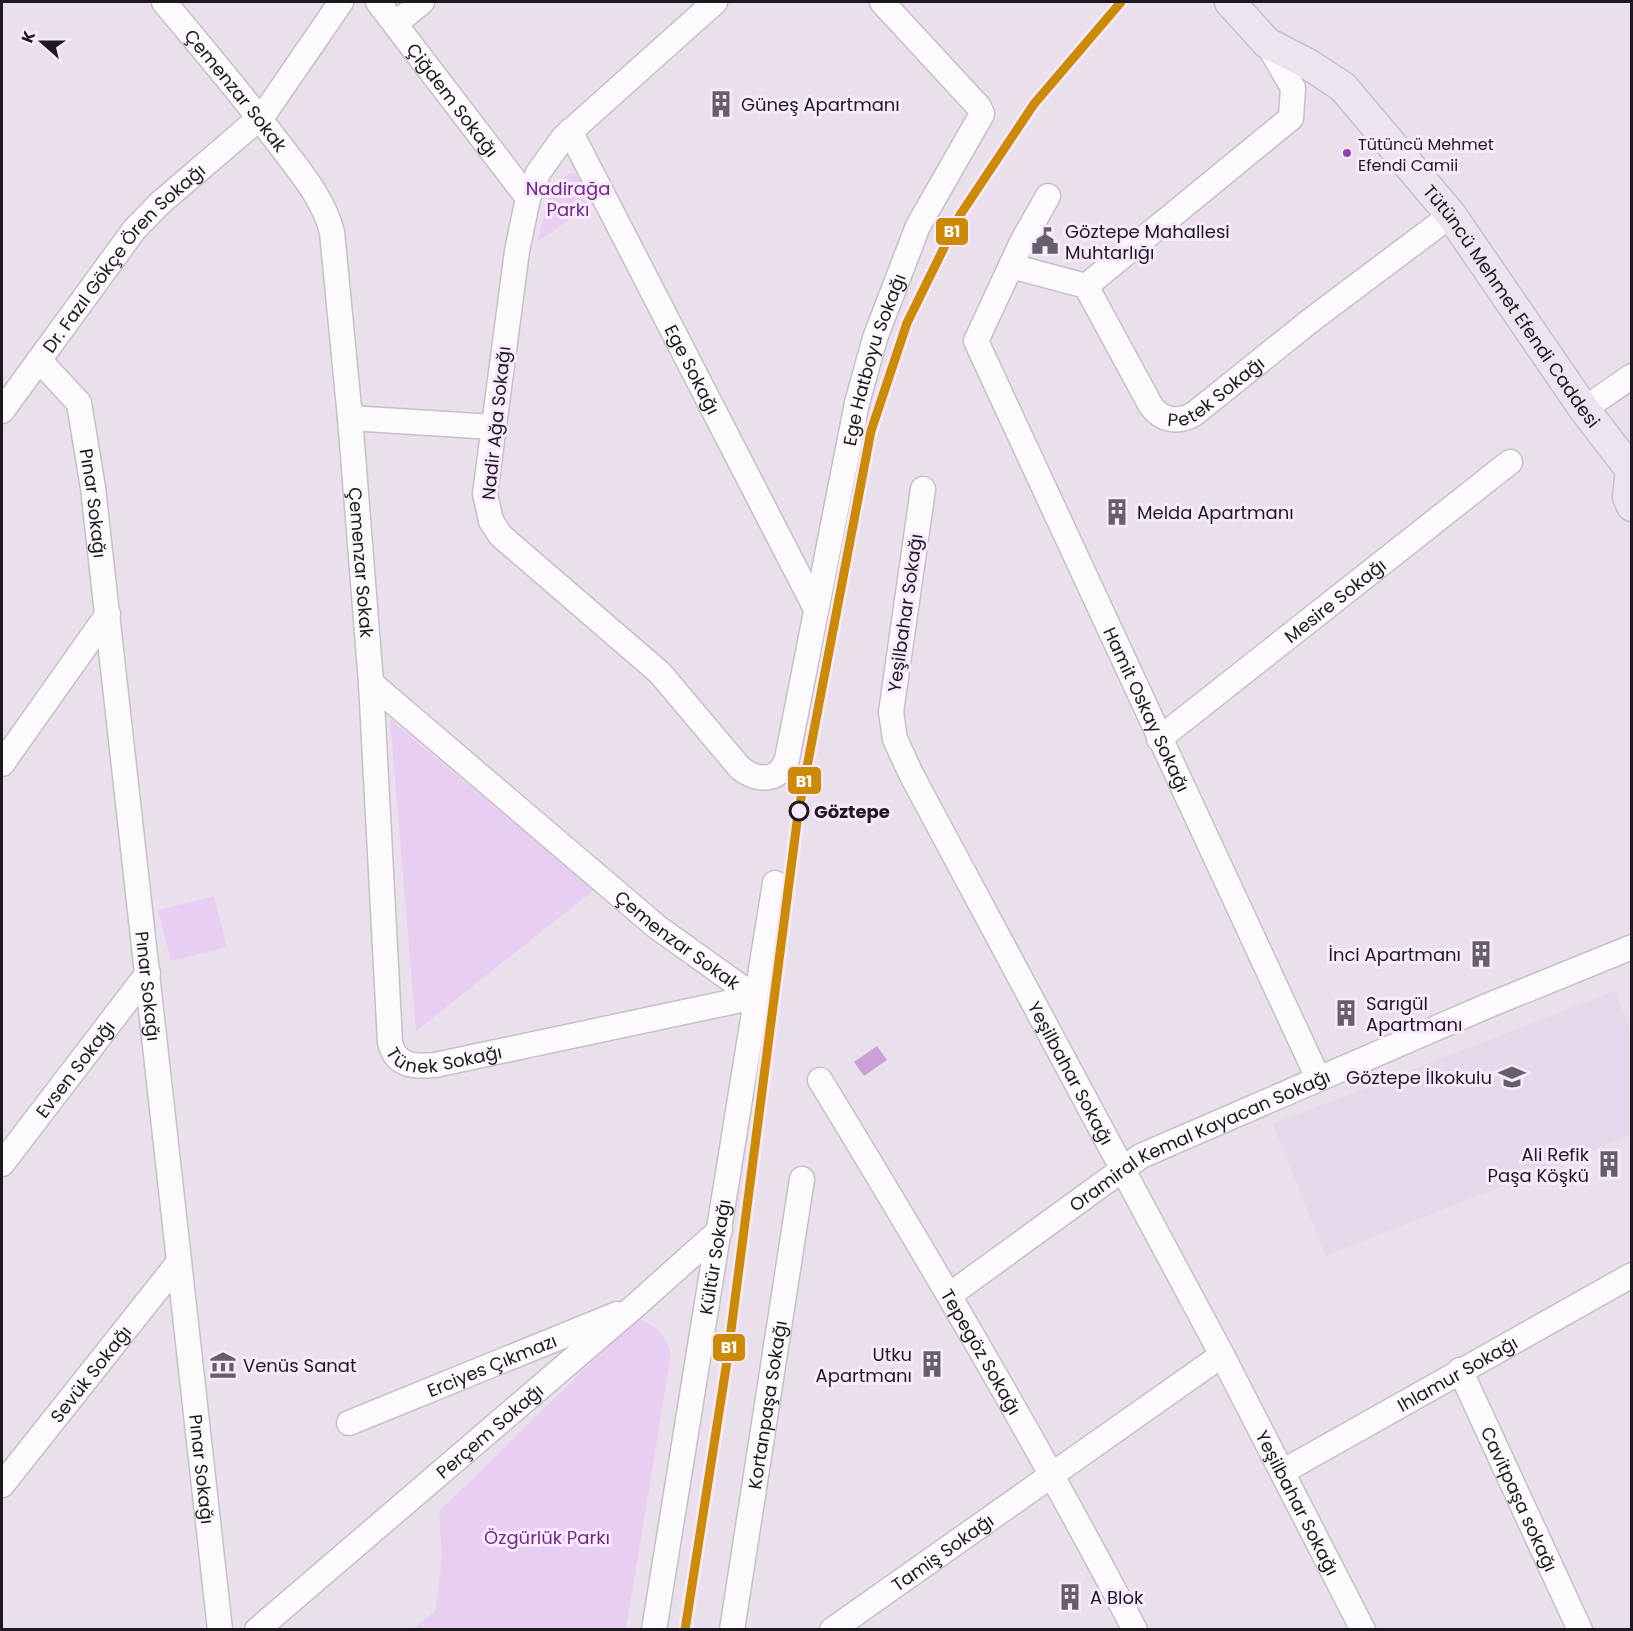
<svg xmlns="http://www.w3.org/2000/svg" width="1633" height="1631" font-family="Poppins,sans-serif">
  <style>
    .built { fill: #e6d7eb }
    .green { fill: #e8cef2 }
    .water { fill: #ca9fda }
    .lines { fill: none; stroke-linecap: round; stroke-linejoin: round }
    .minor-casing { stroke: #c6bfc8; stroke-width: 27 }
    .major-casing { stroke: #c6c1c7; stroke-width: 33 }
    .minor { stroke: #fcfafc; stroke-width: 24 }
    .major { stroke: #ece4ef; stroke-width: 30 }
    .rail-1-casing { stroke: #f8e9fe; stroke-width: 14 }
    .rail-1 { stroke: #cc8a06; stroke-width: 9 }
    .bus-dot { fill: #8e44ad; stroke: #f8e9fe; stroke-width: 2 }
    .stop-dot { fill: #f8e9fe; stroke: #1e1920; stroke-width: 3 }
    .labels { text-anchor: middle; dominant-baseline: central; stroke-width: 6; stroke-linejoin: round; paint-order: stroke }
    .bus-label { font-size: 16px; fill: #1e1920; stroke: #f8e9fe; text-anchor: start }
    .street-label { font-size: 18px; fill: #1e1920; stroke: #f8e9fe }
    .poi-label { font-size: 18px; fill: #1e1920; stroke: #f8e9fe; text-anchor: start }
    .park-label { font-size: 18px; fill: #6f2987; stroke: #f8e9fe }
    .stop-label { font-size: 18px; font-weight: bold; fill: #1e1920; stroke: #f8e9fe; text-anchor: start }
    .line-badge { stroke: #f8e9fe; stroke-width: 2 }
    .badge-label { font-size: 16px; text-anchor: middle; font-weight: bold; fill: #fff }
  </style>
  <rect width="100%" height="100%" fill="#e9e0ec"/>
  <!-- built -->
  <polygon class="built" points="1615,991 1631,1031 1631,1135 1326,1256 1273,1124"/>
  <!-- green -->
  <g class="green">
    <polygon points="570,173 576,174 593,203 537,242 551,189"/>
    <polygon points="390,719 594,890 416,1031"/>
    <polygon points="214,896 227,947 171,961 158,910"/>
    <path d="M637 1318C656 1326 665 1334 671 1354L626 1629 412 1630 436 1610 442 1558 439 1511Z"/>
  </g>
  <!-- water -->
  <polygon class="water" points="877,1046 887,1060 864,1076 854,1062"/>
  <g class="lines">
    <defs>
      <g id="minor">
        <path id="s1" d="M164 2C203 49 243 96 280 145 301 173 323 198 332 232L350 418 371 683 390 1042C395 1066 414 1067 435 1065L755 997"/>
        <path id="s2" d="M378 2 528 198"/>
        <path id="s3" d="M715 2 563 138 538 173 528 198 517 251 485 494 491 521 501 536 660 673 740 768C758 782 779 782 787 759L857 403 875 338 918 226 982 114 979 107 882 2"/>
        <polyline points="395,24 422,2"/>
        <path id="s4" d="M570 131 816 609"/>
        <path id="s5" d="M1048 196 1022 242 976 341 1318 1078"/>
        <path id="s6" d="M1011 266 1086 286 1151 406C1162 421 1178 423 1194 414L1310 321 1451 215"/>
        <polyline points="1086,286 1291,118 1293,88 1267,43"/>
        <path id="s7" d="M39 360 79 403 93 488 220 1630"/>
        <polyline points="1584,409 1632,376"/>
        <path id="s8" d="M2 411 134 230 159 204 264 114 341 2"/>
        <polyline points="350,418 493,427"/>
        <path id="s9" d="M923 489 891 712 895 739 911 774 1222 1355 1363 1630"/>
        <path id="s10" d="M371 683 657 927 755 997"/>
        <path id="s11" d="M1159 739 1510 462"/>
        <polyline points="2,764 108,614"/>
        <path id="s12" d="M820 1080C930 1261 1037 1442 1135 1630"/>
        <path id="s13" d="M2 1164 148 973"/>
        <path id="s14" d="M951 1294 1141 1156 1487 1006 1632 947"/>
        <path id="s15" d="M1460 1370 1580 1630"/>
        <path id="s16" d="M349 1423 617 1314"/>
        <path id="s17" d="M1282 1472 1632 1275"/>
        <path id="s18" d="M2 1485 179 1262"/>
        <path id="s19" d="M257 1630 635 1306 720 1230"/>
        <path id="s20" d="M654 1630 775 883"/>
        <path id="s21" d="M732 1630 802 1179"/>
        <path id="s22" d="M832 1630 1222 1355"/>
      </g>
      <g id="major">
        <path id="s23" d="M1230 2 1267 43 1308 64 1343 87 1451 215 1584 409 1631 470 1628 497 1632 506"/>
      </g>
    </defs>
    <!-- minor casing -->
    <use href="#minor" class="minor-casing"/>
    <!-- major casing -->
    <use href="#major" class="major-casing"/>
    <!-- minor -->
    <use href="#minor" class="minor"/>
    <!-- major -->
    <use href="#major" class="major"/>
    <defs>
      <polyline id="rail-1" points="685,1630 727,1361 798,814 871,431 907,323 960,215 1034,104 1121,2"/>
    </defs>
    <!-- rail-1 casing -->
    <use href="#rail-1" class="rail-1-casing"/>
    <!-- rail-1 -->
    <use href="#rail-1" class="rail-1"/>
  </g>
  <!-- icons -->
  <defs>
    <symbol id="building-bare" viewBox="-9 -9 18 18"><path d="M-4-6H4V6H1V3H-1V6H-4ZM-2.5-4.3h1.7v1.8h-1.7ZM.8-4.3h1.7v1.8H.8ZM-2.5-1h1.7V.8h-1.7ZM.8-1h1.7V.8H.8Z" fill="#655f67" stroke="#f8e9fe" stroke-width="2.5" paint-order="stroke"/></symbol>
    <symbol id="civic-bare" viewBox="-9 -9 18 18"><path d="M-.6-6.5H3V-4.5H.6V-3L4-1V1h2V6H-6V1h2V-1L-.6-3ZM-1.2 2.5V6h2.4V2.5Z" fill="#655f67" stroke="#f8e9fe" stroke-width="2.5" paint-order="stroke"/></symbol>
    <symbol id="school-bare" viewBox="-9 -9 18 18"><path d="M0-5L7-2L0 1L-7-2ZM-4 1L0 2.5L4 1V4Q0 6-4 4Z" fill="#655f67" stroke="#f8e9fe" stroke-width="2.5" paint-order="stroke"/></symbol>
    <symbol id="museum-bare" viewBox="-9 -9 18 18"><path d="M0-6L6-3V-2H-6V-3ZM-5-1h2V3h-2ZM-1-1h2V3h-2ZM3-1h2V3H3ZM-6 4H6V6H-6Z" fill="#655f67" stroke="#f8e9fe" stroke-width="2.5" paint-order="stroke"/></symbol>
  </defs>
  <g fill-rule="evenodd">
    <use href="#building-bare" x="702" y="85" width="38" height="38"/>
    <use href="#civic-bare" x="1026" y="222" width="38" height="38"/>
    <use href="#building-bare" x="1098" y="493" width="38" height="38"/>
    <use href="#building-bare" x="1462" y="935" width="38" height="38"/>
    <use href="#building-bare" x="1327" y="994" width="38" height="38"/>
    <use href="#school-bare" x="1493" y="1058" width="38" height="38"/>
    <use href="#building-bare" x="1590" y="1145" width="38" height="38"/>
    <use href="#building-bare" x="913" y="1345" width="38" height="38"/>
    <use href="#museum-bare" x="204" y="1346" width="38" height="38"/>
    <use href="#building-bare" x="1051" y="1578" width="38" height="38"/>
  </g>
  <!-- markers -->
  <circle class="bus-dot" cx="1347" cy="153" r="5"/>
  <circle class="stop-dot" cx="799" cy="811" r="9"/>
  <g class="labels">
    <!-- bus labels -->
    <g class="bus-label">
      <text x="1358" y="144">Tütüncü Mehmet<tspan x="1358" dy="21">Efendi Camii</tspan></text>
    </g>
    <!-- street labels -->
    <g class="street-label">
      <text stroke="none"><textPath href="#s1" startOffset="114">Çemenzar Sokak</textPath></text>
      <text stroke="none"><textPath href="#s2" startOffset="123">Çiğdem Sokağı</textPath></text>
      <text stroke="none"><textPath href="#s8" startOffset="196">Dr. Fazıl Gökçe Ören Sokağı</textPath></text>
      <text stroke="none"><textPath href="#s23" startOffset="420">Tütüncü Mehmet Efendi Caddesi</textPath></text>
      <text stroke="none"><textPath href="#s3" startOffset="1420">Ege Hatboyu Sokağı</textPath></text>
      <text stroke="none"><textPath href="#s4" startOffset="268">Ege Sokağı</textPath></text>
      <text stroke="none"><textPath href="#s6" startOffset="292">Petek Sokağı</textPath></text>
      <text transform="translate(496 423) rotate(-84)">Nadir Ağa Sokağı</text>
      <text stroke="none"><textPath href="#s7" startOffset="160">Pınar Sokağı</textPath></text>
      <text stroke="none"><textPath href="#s1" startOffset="618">Çemenzar Sokak</textPath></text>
      <text stroke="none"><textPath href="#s11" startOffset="224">Mesire Sokağı</textPath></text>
      <text transform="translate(905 613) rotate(-82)">Yeşilbahar Sokağı</text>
      <text stroke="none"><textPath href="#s5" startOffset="568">Hamit Oskay Sokağı</textPath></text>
      <text stroke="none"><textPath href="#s10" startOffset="400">Çemenzar Sokak</textPath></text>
      <text stroke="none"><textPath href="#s7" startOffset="646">Pınar Sokağı</textPath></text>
      <text stroke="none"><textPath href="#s1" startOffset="1164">Tünek Sokağı</textPath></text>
      <text stroke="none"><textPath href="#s13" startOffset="120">Evsen Sokağı</textPath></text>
      <text stroke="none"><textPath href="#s9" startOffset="630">Yeşilbahar Sokağı</textPath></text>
      <text stroke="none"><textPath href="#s14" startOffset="294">Oramiral Kemal Kayacan Sokağı</textPath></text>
      <text stroke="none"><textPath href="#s20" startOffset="378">Kültür Sokağı</textPath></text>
      <text stroke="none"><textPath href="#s12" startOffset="316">Tepegöz Sokağı</textPath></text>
      <text stroke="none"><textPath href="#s16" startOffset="154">Erciyes Çıkmazı</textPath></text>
      <text stroke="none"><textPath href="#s18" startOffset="142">Sevük Sokağı</textPath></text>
      <text stroke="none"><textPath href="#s17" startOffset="201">Ihlamur Sokağı</textPath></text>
      <text stroke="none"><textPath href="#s21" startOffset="228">Kortanpaşa Sokağı</textPath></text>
      <text stroke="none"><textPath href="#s19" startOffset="306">Perçem Sokağı</textPath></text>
      <text stroke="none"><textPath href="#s7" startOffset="1132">Pınar Sokağı</textPath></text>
      <text stroke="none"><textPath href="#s15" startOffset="142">Cavitpaşa sokağı</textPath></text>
      <text stroke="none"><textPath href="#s9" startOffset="1116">Yeşilbahar Sokağı</textPath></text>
      <text stroke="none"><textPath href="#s22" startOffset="135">Tamiş Sokağı</textPath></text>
    </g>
    <!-- poi labels -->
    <g class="poi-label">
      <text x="741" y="104">Güneş Apartmanı</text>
      <text x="1065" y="231">Göztepe Mahallesi<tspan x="1065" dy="21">Muhtarlığı</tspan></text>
      <text x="1137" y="512">Melda Apartmanı</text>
      <text x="1461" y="954" text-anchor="end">İnci Apartmanı</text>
      <text x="1366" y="1003">Sarıgül<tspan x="1366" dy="21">Apartmanı</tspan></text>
      <text x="1492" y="1077" text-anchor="end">Göztepe İlkokulu</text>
      <text x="1589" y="1154" text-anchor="end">Ali Refik<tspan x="1589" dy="21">Paşa Köşkü</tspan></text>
      <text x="912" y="1354" text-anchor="end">Utku<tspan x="912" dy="21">Apartmanı</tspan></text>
      <text x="243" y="1365">Venüs Sanat</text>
      <text x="1090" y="1597">A Blok</text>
    </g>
    <!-- park labels -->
    <g class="park-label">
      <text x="568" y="188">Nadirağa<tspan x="568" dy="21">Parkı</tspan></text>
      <text x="547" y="1537">Özgürlük Parkı</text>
    </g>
    <!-- stop labels -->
    <g class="stop-label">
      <text x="814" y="811">Göztepe</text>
    </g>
  </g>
  <g class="line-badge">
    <rect x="935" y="217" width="34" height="29" rx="6" fill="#cc8a06"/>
    <rect x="787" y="766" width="35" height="29" rx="6" fill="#cc8a06"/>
    <rect x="712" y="1333" width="34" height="29" rx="6" fill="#cc8a06"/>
  </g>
  <g class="badge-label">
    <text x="952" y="237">B1</text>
    <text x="804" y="787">B1</text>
    <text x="729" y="1353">B1</text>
  </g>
  <!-- border -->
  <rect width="1633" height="1631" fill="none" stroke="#1e1920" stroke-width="6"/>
  <!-- north arrow -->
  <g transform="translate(42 42) rotate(291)" stroke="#f8e9fe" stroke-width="4.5" paint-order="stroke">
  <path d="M0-4.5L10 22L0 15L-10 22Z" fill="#1e1920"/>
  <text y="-9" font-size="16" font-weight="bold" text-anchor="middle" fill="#1e1920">K</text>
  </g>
</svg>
